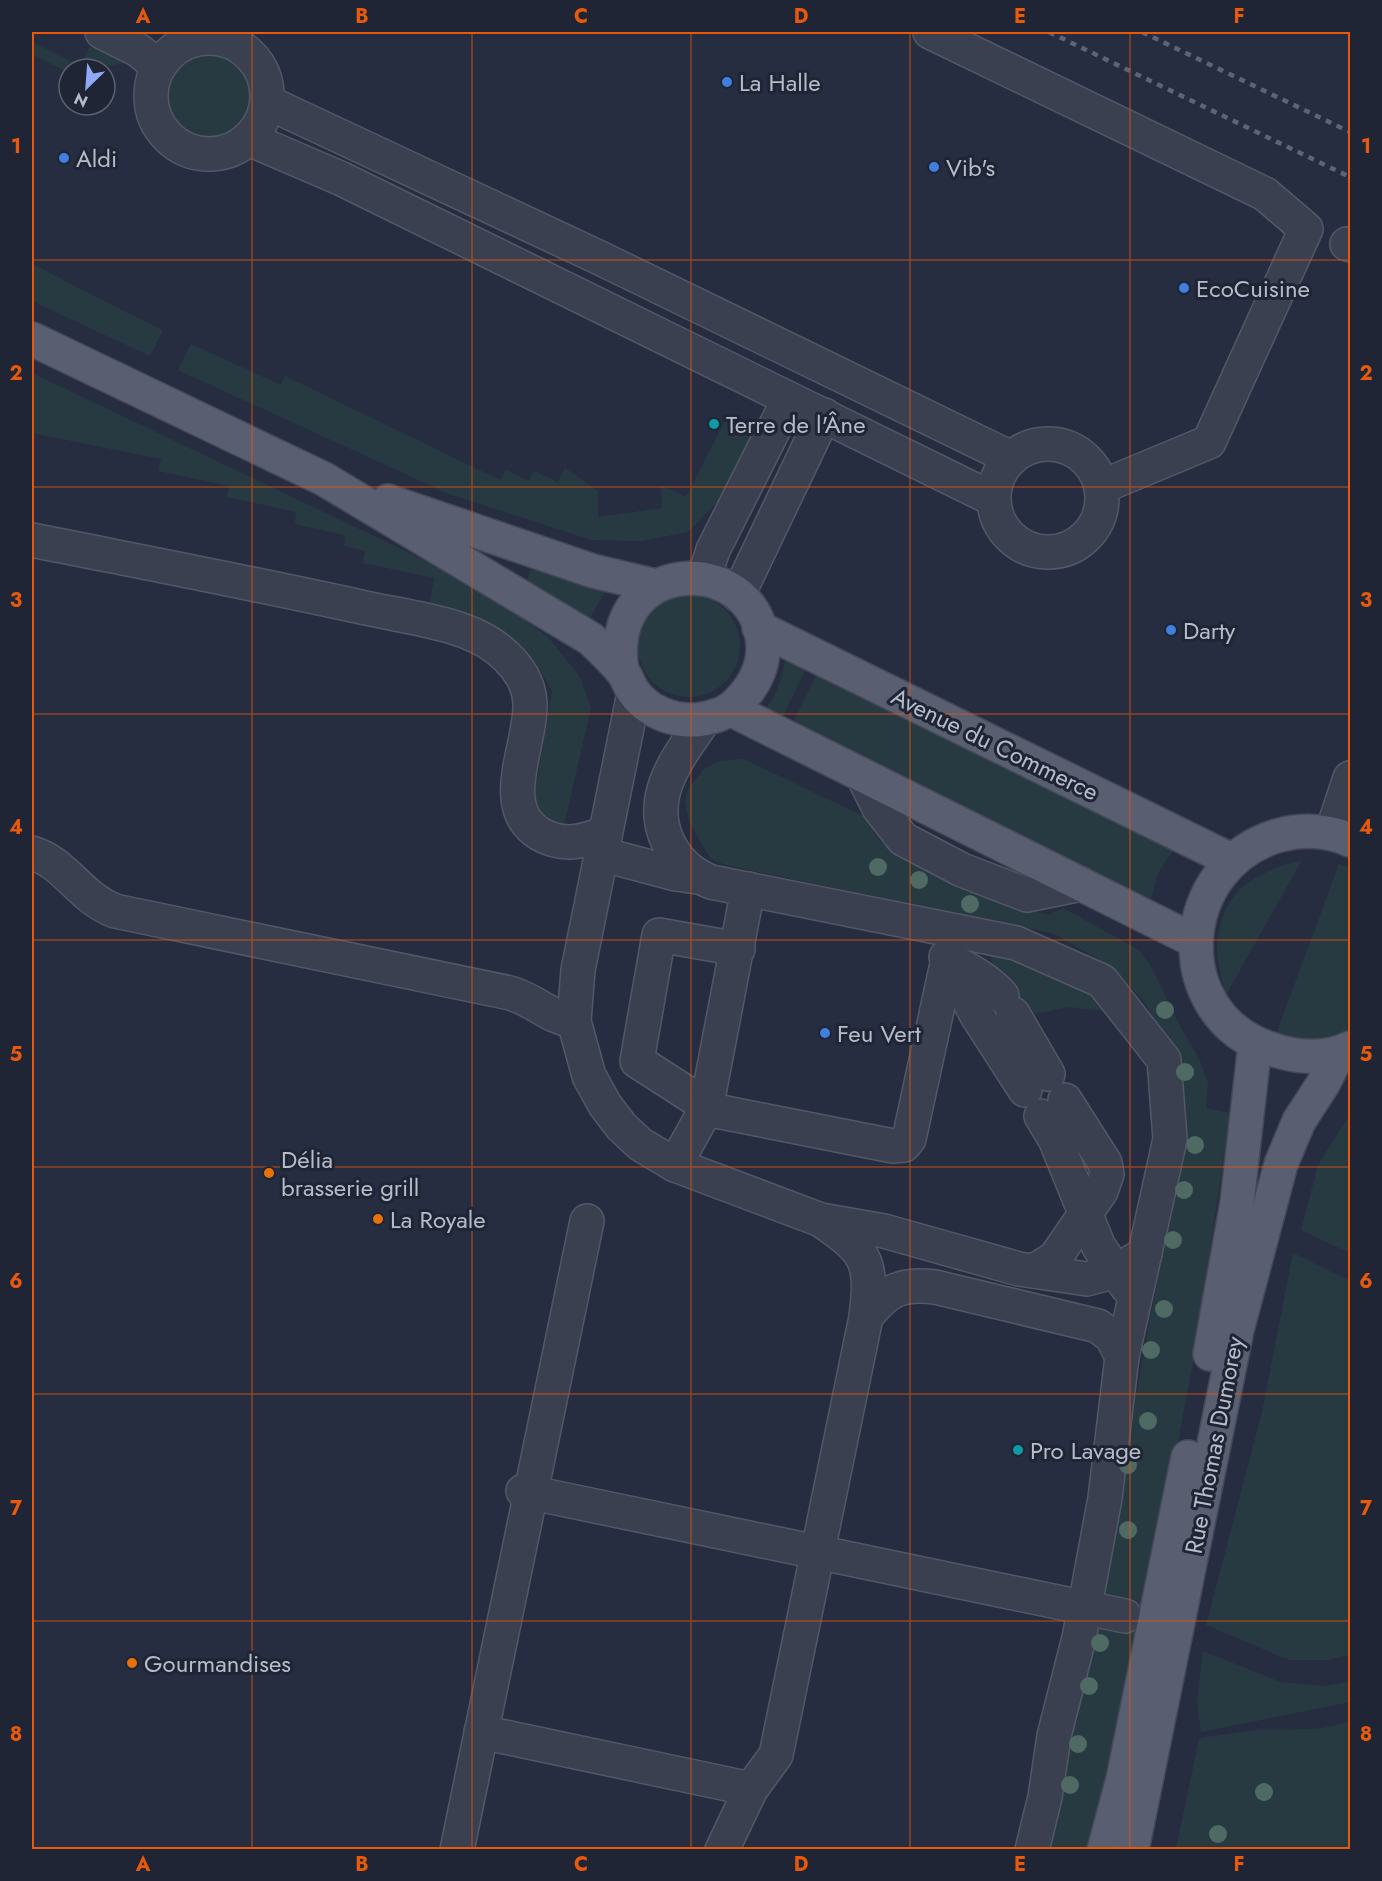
<svg xmlns="http://www.w3.org/2000/svg" width="1382" height="1881" font-family="Jost,sans-serif">
  <style>
    .green { fill: #283a41 }
    .lines { fill: none; stroke-linecap: round; stroke-linejoin: round }
    .minor-casing { stroke: #525867; stroke-width: 36 }
    .major-casing { stroke: #444959; stroke-width: 36 }
    .minor { stroke: #3b4050; stroke-width: 33 }
    .major { stroke: #595f70; stroke-width: 33 }
    .rail { stroke: #5d6477; stroke-width: 4.5; stroke-dasharray: 6 6; stroke-linecap: butt }
    .tree { fill: #4e6a63 }
    .grid { fill: none; stroke: #e8590c; stroke-width: 1.5; stroke-opacity: 0.55 }
    .shop-dot { fill: #3f7fe0; stroke: #1f2535; stroke-width: 2 }
    .culture-dot { fill: #0f9aa8; stroke: #1f2535; stroke-width: 2 }
    .food-dot { fill: #e8710a; stroke: #1f2535; stroke-width: 2 }
    .labels { text-anchor: middle; dominant-baseline: central; stroke-width: 6; stroke-linejoin: round; paint-order: stroke }
    .poi-label { font-size: 24px; fill: #b7bcca; stroke: #1f2535; text-anchor: start }
    .street-label { font-size: 24px; fill: #b7bcca; stroke: #1f2535 }
    .neatline { fill: none; stroke: #e8590c; stroke-width: 2 }
    .grid-label { font-size: 20px; text-anchor: middle; font-weight: bold; fill: #e8590c }
  </style>
  <rect width="100%" height="100%" fill="#262d40"/>
  <!-- green -->
  <g class="green">
    <polygon points="94,39 125,55 123,63 99,69 69,69 69,77 67,72 32,54 32,42 80,66"/>
    <circle cx="209" cy="97" r="41"/>
    <path d="M32 264C76 286 118 309 163 330L150 356 32 301Z"/>
    <polygon points="191,344 281,385 285,376 500,480 506,470 529,481 534,471 558,482 565,468 598,491 598,517 662,508 661,485 686,497 726,419 754,433 719,500 688,532 642,541 591,540 449,494 178,370"/>
    <path d="M32 373 418 557 507 607 548 637 580 677 591 708 564 825 544 816 534 798 552 691C545 679 538 664 529 655 499 626 468 614 429 607L434 578 363 563 365 551 344 546 345 535 295 524 296 512 227 497 229 486 158 471 161 459 32 433Z"/>
    <polygon points="531,570 608,586 585,627 526,582"/>
    <circle cx="689" cy="646" r="51"/>
    <path d="M785 659 806 668 778 727 760 716C775 698 782 683 785 659Z"/>
    <polygon points="816,675 1174,849 1158,873 1150,902 789,730"/>
    <polygon points="744,759 865,817 877,837 891,851 932,865 1002,904 1049,915 1063,908 1139,950 1151,966 1180,1026 1199,1058 1208,1083 1206,1108 1230,1113 1197,1340 1161,1535 1091,1849 1037,1849 1112,1528 1164,1243 1183,1131 1175,1054 1144,1001 1111,967 1055,934 725,865 710,858 689,822 685,801 688,789 704,769 720,761"/>
    <path d="M1302 860 1226 995C1223 981 1217 964 1217 949 1219 892 1252 873 1302 860Z"/>
    <polygon points="1339,864 1350,868 1350,1037 1322,1045 1274,1040"/>
    <polygon points="990,955 1044,966 1083,986 1105,1011 1069,1007 1035,1014 1026,1011 1012,989 994,969"/>
    <polygon points="1350,1114 1350,1253 1301,1230 1318,1165"/>
    <polygon points="1293,1253 1350,1281 1350,1655 1327,1660 1289,1660 1206,1625 1262,1412"/>
    <polygon points="1203,1651 1281,1682 1323,1686 1350,1682 1350,1702 1201,1732 1197,1703"/>
    <polygon points="1350,1722 1350,1849 1176,1849 1199,1738 1256,1730 1318,1729"/>
  </g>
  <g class="lines">
    <defs>
      <g id="minor">
        <polyline points="102,32 138,50 159,67"/>
        <polyline points="930,32 1265,194 1306,229 1209,442 1101,487"/>
        <circle cx="209" cy="96" r="58"/>
        <polyline points="267,102 600,258 1011,458"/>
        <polyline points="249,139 342,179 993,499"/>
        <polyline points="1347,244 1350,245"/>
        <circle cx="1048" cy="498" r="54"/>
        <path d="M32 540C142 562 252 583 361 607 404 617 465 622 499 650 515 663 529 681 530 703 532 744 495 807 540 834 563 847 583 842 605 833"/>
        <polyline points="704,578 713,550 789,399"/>
        <polyline points="738,595 824,415"/>
        <polyline points="634,693 578,970 574,1021 589,1076 605,1105 621,1126 640,1144 675,1165 821,1220 884,1231 1019,1269 1087,1279 1116,1271 1145,1254"/>
        <path d="M704 720C679 756 646 796 668 842 677 862 691 874 711 882L1016 943 1102 981 1164 1060 1170 1139 1122 1357 1105 1498 1079 1638 1054 1736 1045 1797 1032 1850"/>
        <polyline points="863,776 879,808 903,839 962,870 1027,895 1081,884"/>
        <polyline points="1332,832 1350,778"/>
        <path d="M32 853C66 863 79 897 115 911L510 993C535 1000 548 1017 574 1021"/>
        <polyline points="601,854 676,874 697,877"/>
        <path d="M738 949 659 935 637 1061 696 1099 706 1109 893 1146 904 1145 909 1139 948 959C967 969 988 979 1002 996"/>
        <polyline points="946,957 976,1014 1025,1090"/>
        <polyline points="1013,1014 1048,1074"/>
        <polyline points="1041,1116 1055,1139 1099,1247 1127,1287"/>
        <polyline points="675,1165 706,1109 748,889"/>
        <polyline points="1034,1271 1055,1258 1101,1191 1107,1174 1105,1163 1065,1100"/>
        <path d="M866 1317C887 1290 901 1283 935 1287L1098 1326 1112 1337 1122 1357"/>
        <polyline points="523,1491 1125,1616"/>
        <polyline points="481,1732 751,1789"/>
        <polyline points="457,1850 587,1221"/>
        <path d="M722 1850 751 1789 776 1755 866 1317C873 1261 867 1252 822 1221"/>
      </g>
      <g id="major">
        <path d="M32 339 324 479 591 639C601 649 613 660 622 671 627 677 629 685 633 691 647 712 673 721 696 720 708 719 725 714 734 706 749 692 762 673 763 651 765 552 603 550 622 671"/>
        <polyline points="388,501 593,571 656,586"/>
        <polyline points="759,628 1231,860"/>
        <polyline points="730,709 1195,941"/>
        <path d="M1350 840C1327 830 1304 829 1280 835 1175 864 1165 1015 1271 1049 1297 1058 1324 1060 1350 1048"/>
        <polyline points="1210,1354 1237,1203 1255,1044"/>
        <polyline points="1104,1850 1123,1779 1188,1457"/>
        <polyline points="1132,1850 1237,1330 1281,1164 1299,1121 1323,1084 1338,1054"/>
      </g>
    </defs>
    <!-- minor casing -->
    <use href="#minor" class="minor-casing"/>
    <!-- major casing -->
    <use href="#major" class="major-casing"/>
    <!-- minor -->
    <use href="#minor" class="minor"/>
    <!-- major -->
    <use href="#major" class="major"/>
    <!-- rail -->
    <g class="rail">
      <polyline points="1049,32 1350,177"/>
      <polyline points="1142,32 1350,132"/>
    </g>
  </g>
  <!-- trees -->
  <g class="tree">
    <circle cx="878" cy="867" r="9"/>
    <circle cx="919" cy="880" r="9"/>
    <circle cx="970" cy="904" r="9"/>
    <circle cx="1165" cy="1010" r="9"/>
    <circle cx="1185" cy="1072" r="9"/>
    <circle cx="1195" cy="1145" r="9"/>
    <circle cx="1184" cy="1190" r="9"/>
    <circle cx="1173" cy="1240" r="9"/>
    <circle cx="1164" cy="1309" r="9"/>
    <circle cx="1151" cy="1350" r="9"/>
    <circle cx="1148" cy="1421" r="9"/>
    <circle cx="1128" cy="1465" r="9"/>
    <circle cx="1128" cy="1530" r="9"/>
    <circle cx="1100" cy="1643" r="9"/>
    <circle cx="1089" cy="1686" r="9"/>
    <circle cx="1078" cy="1744" r="9"/>
    <circle cx="1070" cy="1785" r="9"/>
    <circle cx="1264" cy="1792" r="9"/>
    <circle cx="1218" cy="1834" r="9"/>
  </g>
  <!-- grid -->
  <path class="grid" d="M252 32V1850M472 32V1850M691 32V1850M910 32V1850M1130 32V1850M32 260H1350M32 487H1350M32 714H1350M32 940H1350M32 1167H1350M32 1394H1350M32 1621H1350"/>
  <!-- markers -->
  <g class="shop-dot">
    <circle cx="727" cy="82" r="6"/>
    <circle cx="64" cy="158" r="6"/>
    <circle cx="934" cy="167" r="6"/>
    <circle cx="1184" cy="288" r="6"/>
    <circle cx="1171" cy="630" r="6"/>
    <circle cx="825" cy="1033" r="6"/>
  </g>
  <g class="culture-dot">
    <circle cx="714" cy="424" r="6"/>
    <circle cx="1018" cy="1450" r="6"/>
  </g>
  <g class="food-dot">
    <circle cx="269" cy="1173" r="6"/>
    <circle cx="378" cy="1219" r="6"/>
    <circle cx="132" cy="1663" r="6"/>
  </g>
  <g class="labels">
    <!-- poi labels -->
    <g class="poi-label">
      <text x="739" y="82">La Halle</text>
      <text x="76" y="158">Aldi</text>
      <text x="946" y="167">Vib's</text>
      <text x="1196" y="288">EcoCuisine</text>
      <text x="726" y="424">Terre de l'Âne</text>
      <text x="1183" y="630">Darty</text>
      <text x="837" y="1033">Feu Vert</text>
      <text x="281" y="1159">Délia<tspan x="281" dy="28">brasserie grill</tspan></text>
      <text x="390" y="1219">La Royale</text>
      <text x="1030" y="1450">Pro Lavage</text>
      <text x="144" y="1663">Gourmandises</text>
    </g>
    <!-- street labels -->
    <g class="street-label">
      <text transform="translate(995 744) rotate(26)">Avenue du Commerce</text>
      <text transform="translate(1214 1445) rotate(-79)">Rue Thomas Dumorey</text>
    </g>
  </g>
  <!-- border -->
  <rect width="1382" height="1881" fill="none" stroke="#1f2535" stroke-width="66"/>
  <!-- north arrow -->
  <g transform="translate(87 87) rotate(205)"><circle r="28" fill="#1f2535" stroke="#5c6171" stroke-width="1.5"/>
  <path d="M0-4.5L10 22L0 15L-10 22Z" fill="#91a9f5"/>
  <text y="-9" font-size="16" font-weight="bold" text-anchor="middle" fill="#b7bcca">N</text>
  </g>
  <rect x="33" y="33" width="1316" height="1815" class="neatline"/>
  <g class="grid-label">
    <text x="143" y="23">A</text>
    <text x="362" y="23">B</text>
    <text x="581" y="23">C</text>
    <text x="801" y="23">D</text>
    <text x="1020" y="23">E</text>
    <text x="1239" y="23">F</text>
    <text x="16" y="153">1</text>
    <text x="1366" y="153">1</text>
    <text x="16" y="380">2</text>
    <text x="1366" y="380">2</text>
    <text x="16" y="607">3</text>
    <text x="1366" y="607">3</text>
    <text x="16" y="834">4</text>
    <text x="1366" y="834">4</text>
    <text x="16" y="1061">5</text>
    <text x="1366" y="1061">5</text>
    <text x="16" y="1288">6</text>
    <text x="1366" y="1288">6</text>
    <text x="16" y="1515">7</text>
    <text x="1366" y="1515">7</text>
    <text x="16" y="1741">8</text>
    <text x="1366" y="1741">8</text>
    <text x="143" y="1871">A</text>
    <text x="362" y="1871">B</text>
    <text x="581" y="1871">C</text>
    <text x="801" y="1871">D</text>
    <text x="1020" y="1871">E</text>
    <text x="1239" y="1871">F</text>
  </g>
</svg>
